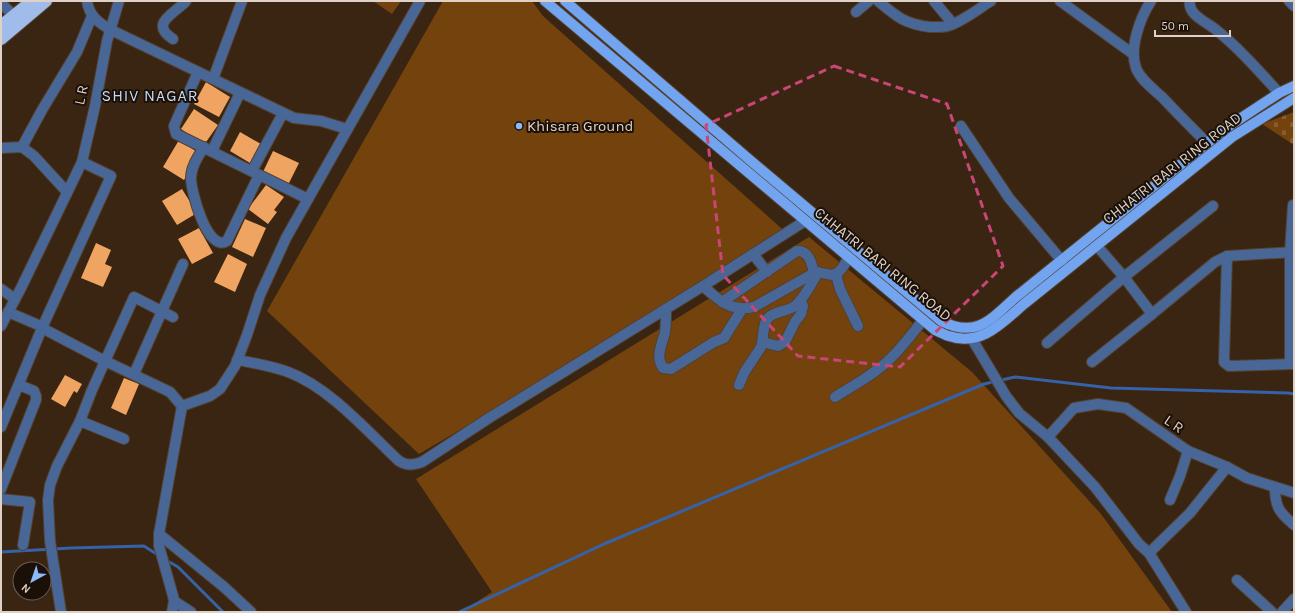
<svg xmlns="http://www.w3.org/2000/svg" width="1295" height="613" font-family="Karla,sans-serif">
  <style>
    .green { fill: #74420d }
    .cemetery { fill: url(#cemetery-stones) }
    .lines { fill: none; stroke-linecap: round; stroke-linejoin: round }
    .stream { stroke: #3562a8; stroke-width: 3 }
    .building { fill: #f0a462 }
    .minor-casing { stroke: #54412f; stroke-width: 12 }
    .major-casing { stroke: #54412f; stroke-width: 12 }
    .highway-casing { stroke: #54412f; stroke-width: 14 }
    .minor { stroke: #496796; stroke-width: 10 }
    .major { stroke: #72a4f0; stroke-width: 10 }
    .highway { stroke: #9fbcea; stroke-width: 12 }
    .marked { fill: none; stroke: #c94676; stroke-width: 3; stroke-dasharray: 8 5; stroke-linejoin: round }
    .poi-dot { fill: #8db9fc; stroke: #1a1008; stroke-width: 1.5 }
    .labels { text-anchor: middle; dominant-baseline: central; stroke-width: 4; stroke-linejoin: round; paint-order: stroke }
    .street-label { font-size: 15px; fill: #dfd1c5; stroke: #1a1008 }
    .poi-label { font-size: 15px; fill: #dfd1c5; stroke: #1a1008; text-anchor: start }
    .neighbourhood-label { font-size: 16px; letter-spacing: 1px; fill: #c8d9f3; stroke: #1a1008 }
  </style>
  <defs>
    <pattern id="cemetery-stones" width="16" height="16" patternUnits="userSpaceOnUse"><rect width="16" height="16" fill="#74420d"/><path d="M2 7V4a2 2 0 0 1 4 0v3zM10 15v-3a2 2 0 0 1 4 0v3z" fill="#875c2f"/></pattern>
  </defs>
  <rect width="100%" height="100%" fill="#3a2512"/>
  <!-- green -->
  <g class="green">
    <polygon points="373,1 401,1 392,14"/>
    <polygon points="443,1 532,1 543,16 790,236 419,454 267,311"/>
    <polygon points="809,237 972,372 1101,514 1172,612 461,612 492,592 416,479"/>
  </g>
  <!-- cemetery -->
  <polygon class="cemetery" points="1294,112 1294,145 1262,124"/>
  <g class="lines">
    <!-- stream -->
    <g class="stream">
      <polyline points="1,552 71,548 144,546 158,555"/>
      <polyline points="166,560 178,567 223,612"/>
      <polyline points="459,612 604,544 984,384 1015,377 1111,388 1288,393 1294,394"/>
    </g>
  </g>
  <!-- building -->
  <g class="building">
    <polygon points="206,82 230,97 219,117 194,104"/>
    <polygon points="194,109 218,125 204,145 181,129"/>
    <polygon points="240,132 261,144 250,163 230,151"/>
    <polygon points="179,140 197,152 187,168 190,170 184,180 163,167"/>
    <polygon points="273,151 299,163 288,185 263,172"/>
    <polygon points="266,185 284,197 274,210 277,212 268,224 248,209"/>
    <polygon points="182,189 197,213 177,225 162,201"/>
    <polygon points="245,219 266,228 253,257 232,247"/>
    <polygon points="199,228 213,253 192,264 178,239"/>
    <polygon points="96,243 111,250 105,264 112,267 103,287 81,278"/>
    <polygon points="228,254 247,264 235,292 214,282"/>
    <polygon points="65,375 82,384 77,393 74,391 65,407 51,399"/>
    <polygon points="124,378 139,384 126,415 111,408"/>
  </g>
  <g class="lines">
    <defs>
      <g id="minor">
        <path d="M87 1C89 16 99 23 111 30L294 118 321 121 347 129"/>
        <path d="M878 1C897 17 905 24 930 27 937 27 944 28 951 25 966 19 978 9 991 1"/>
        <polyline points="934,1 953,24"/>
        <polyline points="1060,1 1133,54"/>
        <path d="M1151 1C1140 18 1129 48 1136 68 1140 79 1153 89 1162 97 1177 113 1192 128 1207 143"/>
        <path d="M1190 1C1187 14 1206 22 1215 29 1239 48 1259 71 1279 93"/>
        <polyline points="1289,1 1294,6"/>
        <polyline points="1,3 14,16"/>
        <polyline points="856,12 869,1"/>
        <path d="M173 39C148 23 176 13 186 1"/>
        <polyline points="198,72 177,119 174,126 176,134 308,199"/>
        <polyline points="213,79 242,1"/>
        <polyline points="961,126 1009,198 1062,261"/>
        <polyline points="22,147 42,110 77,52 92,16"/>
        <path d="M204 147C198 157 191 167 191 178 191 191 207 253 227 241L259 175"/>
        <polyline points="1,148 22,147 34,156 67,192"/>
        <polyline points="212,151 240,93"/>
        <polyline points="252,171 283,113"/>
        <polyline points="1097,246 1124,277 1152,314 1215,262 1227,256 1294,252"/>
        <polyline points="753,254 767,272"/>
        <polyline points="1227,256 1224,362 1229,366 1294,364"/>
        <polyline points="836,274 840,289 858,326"/>
        <path d="M703 286C720 301 730 312 754 307L814 273C819 272 822 273 827 274 839 278 844 265 849 257"/>
        <polyline points="1,289 15,299"/>
        <path d="M722 302 797 251C809 250 812 264 814 273"/>
        <path d="M666 309C666 317 666 325 665 332 662 345 655 356 663 368L671 369 714 342 724 338 742 309"/>
        <polyline points="8,312 43,327"/>
        <polyline points="1,326 21,288 82,162 95,106 107,41 119,1"/>
        <polyline points="42,328 105,361 170,392 182,406 159,534 159,546 173,596 174,601 172,612"/>
        <polyline points="972,339 1006,396 1019,413 1048,437 1095,487 1139,544 1149,553 1186,612"/>
        <polyline points="763,342 778,346 785,342 795,322 801,314 803,306 801,300"/>
        <polyline points="1047,343 1124,277 1213,206"/>
        <path d="M237 360C254 363 272 366 288 372 329 387 367 431 399 461 407 466 413 465 422 462L489 418 703 286 805 221"/>
        <polyline points="1092,362 1152,314"/>
        <polyline points="1290,364 1290,252 1293,205"/>
        <polyline points="134,374 183,264"/>
        <path d="M739 385 744 373 761 347C764 338 762 328 767 319 773 311 787 312 795 306 805 297 812 283 818 272"/>
        <path d="M835 397C854 385 875 374 891 358 903 346 913 333 923 320"/>
        <polyline points="182,406 210,396 220,389 235,366 247,335 260,295 286,238 420,1"/>
        <polyline points="80,421 124,439"/>
        <polyline points="1,427 42,328 111,176 82,162"/>
        <polyline points="1048,437 1074,408 1098,404 1126,408 1188,451 1227,467 1247,478 1294,493"/>
        <path d="M1275 487C1275 507 1279 512 1294 525"/>
        <polyline points="1,489 36,400 36,396 34,391 19,385"/>
        <polyline points="1,499 30,502 23,545"/>
        <polyline points="1170,500 1180,476 1188,451"/>
        <polyline points="159,534 224,587 251,612"/>
        <polyline points="1149,553 1190,513 1227,467"/>
        <polyline points="1237,580 1272,612"/>
        <polyline points="174,601 191,612"/>
        <polyline points="61,612 50,541 48,500 50,485 57,466 80,421 92,390 134,297 173,317"/>
        <polyline points="1282,612 1294,599"/>
      </g>
      <g id="major">
        <path d="M545 1 935 330C940 332 945 335 949 336 981 347 1002 323 1024 304L1232 137 1294 98"/>
        <path d="M565 1 751 161 941 321C977 339 991 319 1017 296L1226 128 1279 93 1294 86"/>
      </g>
      <g id="highway">
        <polyline points="1,26 32,1"/>
        <polyline points="1,39 46,1"/>
      </g>
    </defs>
    <!-- minor casing -->
    <use href="#minor" class="minor-casing"/>
    <!-- major casing -->
    <use href="#major" class="major-casing"/>
    <!-- highway casing -->
    <use href="#highway" class="highway-casing"/>
    <!-- minor -->
    <use href="#minor" class="minor"/>
    <!-- major -->
    <use href="#major" class="major"/>
    <!-- highway -->
    <use href="#highway" class="highway"/>
  </g>
  <!-- marked area -->
  <path class="marked" d="M834 66 947 104 1003 266 900 367 798 356 723 275 706 125Z"/>
  <!-- markers -->
  <circle class="poi-dot" cx="519" cy="126" r="4"/>
  <g class="labels">
    <!-- street labels -->
    <g class="street-label">
      <text transform="translate(81 95) rotate(-78)">L R</text>
      <text transform="translate(1172 168) rotate(-38)">CHHATRI BARI RING ROAD</text>
      <text transform="translate(883 264) rotate(39)">CHHATRI BARI RING ROAD</text>
      <text transform="translate(1174 424) rotate(34)">L R</text>
    </g>
    <!-- poi labels -->
    <g class="poi-label">
      <text x="527" y="126">Khisara Ground</text>
    </g>
    <!-- neighbourhood labels -->
    <g class="neighbourhood-label">
      <text x="150" y="95">SHIV NAGAR</text>
    </g>
  </g>
  <!-- border -->
  <rect width="1295" height="613" fill="none" stroke="#dfd1c5" stroke-width="4"/>
  <!-- north arrow -->
  <g transform="translate(32 581) rotate(220)"><circle r="19" fill="#1a1008" stroke="#695d54"/>
  <path d="M0-3L7 15L0 10L-7 15Z" fill="#8db9fc"/>
  <text y="-6" font-size="11" font-weight="bold" text-anchor="middle" fill="#dfd1c5">N</text>
  </g>
  <!-- scale -->
  <path d="M1155 30v6h75v-6" fill="none" stroke="#dfd1c5" stroke-width="2"/>
  <text x="1161" y="30" font-size="12" fill="#dfd1c5" stroke="#1a1008" stroke-width="3" paint-order="stroke">50 m</text>
</svg>
